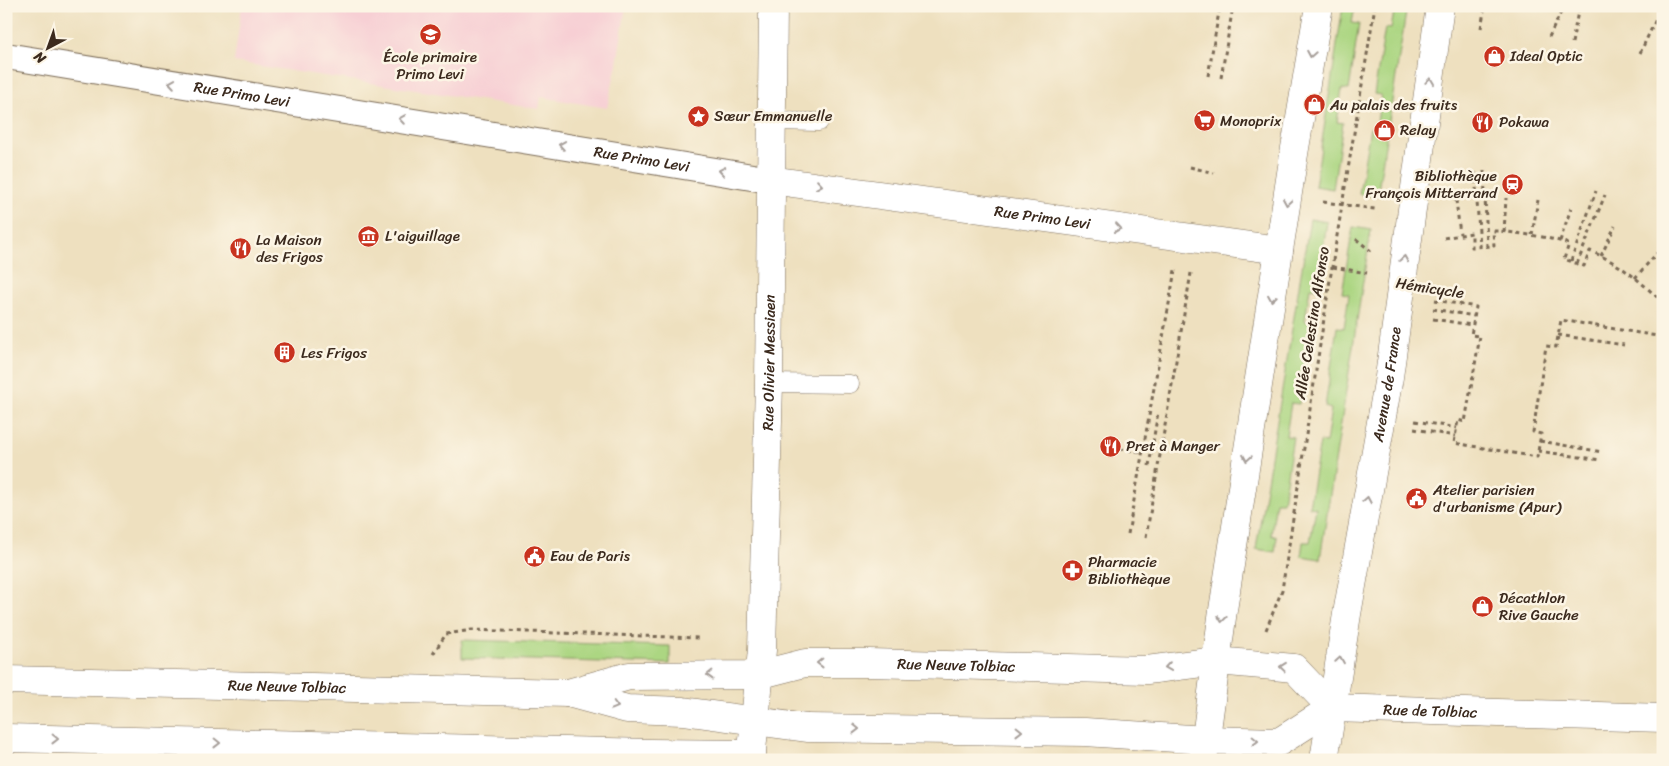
<svg xmlns="http://www.w3.org/2000/svg" width="1669" height="766" font-family="Sriracha,sans-serif">
  <style>
    .built { fill: #f7cfd4 }
    .green { fill: #acd682; stroke: #748050 }
    .lines { fill: none; stroke-linecap: round; stroke-linejoin: round }
    .service-casing { stroke: #7a6a56; stroke-width: 19 }
    .pedestrian-casing { stroke: #7a6a56; stroke-width: 28 }
    .minor-casing { stroke: #7a6a56; stroke-width: 29 }
    .tertiary-casing { stroke: #7a6a56; stroke-width: 29 }
    .secondary-casing { stroke: #7a6a56; stroke-width: 29 }
    .path { stroke: #7a6a56; stroke-width: 3; stroke-dasharray: 4 4; stroke-linecap: butt }
    .service { stroke: #fff; stroke-width: 18 }
    .pedestrian { stroke: #fff; stroke-width: 26 }
    .minor { stroke: #fff; stroke-width: 28 }
    .tertiary { stroke: #fff; stroke-width: 28 }
    .secondary { stroke: #fff; stroke-width: 28 }
    .oneway { stroke: #a79f9a }
    .labels { text-anchor: middle; dominant-baseline: central; stroke-width: 5; stroke-linejoin: round; paint-order: stroke }
    .poi-label { font-size: 15px; fill: #3b2a1e; stroke: #fcf5e5; text-anchor: start }
    .street-label { font-size: 15px; fill: #3b2a1e; stroke: #fcf5e5 }
  </style>
  <rect width="100%" height="100%" fill="#fcf5e5"/>
  <filter id="ink" filterUnits="userSpaceOnUse"><feTurbulence type="fractalNoise" baseFrequency=".02" numOctaves="2"/><feDisplacementMap in="SourceGraphic" scale="10" xChannelSelector="R" yChannelSelector="G"/><feConvolveMatrix kernelMatrix="1 2 1 2 8 2 1 2 1" color-interpolation-filters="sRGB"/></filter>
  <filter id="wash" filterUnits="userSpaceOnUse"><feTurbulence type="fractalNoise" baseFrequency=".0096" numOctaves="4" result="noise"/><feDisplacementMap in="SourceGraphic" scale="20" xChannelSelector="R" yChannelSelector="G"/><feGaussianBlur stdDeviation="1.12" result="paint"/><feColorMatrix in="noise" values="0 0 0 0 0 0 0 0 0 0 0 0 0 0 0 0 0 1.4 0 .05"/><feComposite in="paint" operator="in"/></filter>
  <g filter="url(#wash)">
    <rect width="100%" height="100%" fill="#eee0bf"/>
    <!-- built -->
    <polygon class="built" points="242,6 626,6 617,64 607,108 541,97 539,109 234,62"/>
    <!-- green -->
    <g class="green">
      <polygon points="1343,6 1355,6 1352,23 1359,24 1349,90 1342,89 1337,122 1343,123 1333,189 1315,186"/>
      <polygon points="1395,6 1407,6 1377,197 1359,194 1370,128 1376,129 1381,95 1374,94 1385,28 1391,29"/>
      <polygon points="1310,219 1327,222 1317,289 1310,288 1305,321 1311,323 1299,404 1291,403 1286,436 1293,437 1283,502 1276,502 1271,535 1277,537 1275,552 1256,549"/>
      <polygon points="1353,227 1371,230 1320,559 1301,556 1303,542 1310,542 1316,508 1309,507 1320,442 1326,443 1331,409 1325,407 1337,327 1344,328 1349,294 1342,293"/>
      <polygon points="462,640 670,646 670,664 462,658"/>
    </g>
  </g>
  <g filter="url(#ink)">
    <g class="lines">
      <defs>
        <g id="service">
          <polyline points="771,121 819,122"/>
          <polyline points="769,383 850,384"/>
        </g>
        <g id="pedestrian">
          <path id="s1" d="M6 56 770 180"/>
        </g>
        <g id="minor">
          <path id="s2" d="M770 180 1279 250"/>
          <polyline points="6,738 651,753 752,754"/>
          <path id="s3" d="M751 760 762 650 769 383 773 6"/>
        </g>
        <g id="tertiary">
          <polyline points="1203,760 1223,610 1294,154 1319,6"/>
          <path id="s4" d="M1324 760 1347 614 1389 377 1440 6"/>
        </g>
        <g id="secondary">
          <path id="s5" d="M6 680 568 693 627 709 683 711 807 728 1085 732 1206 740 1279 742 1332 708 1663 718"/>
          <path id="s6" d="M568 693 629 676 758 675 805 663H869L1147 670 1217 661 1294 668 1332 708"/>
        </g>
      </defs>
      <!-- service casing -->
      <use href="#service" class="service-casing"/>
      <!-- pedestrian casing -->
      <use href="#pedestrian" class="pedestrian-casing"/>
      <!-- minor casing -->
      <use href="#minor" class="minor-casing"/>
      <!-- tertiary casing -->
      <use href="#tertiary" class="tertiary-casing"/>
      <!-- secondary casing -->
      <use href="#secondary" class="secondary-casing"/>
      <!-- path -->
      <g class="path">
        <polyline points="1481,28 1485,6"/>
        <polyline points="1549,37 1564,6"/>
        <polyline points="1572,43 1579,6"/>
        <polyline points="1640,53 1658,15 1663,13"/>
        <polyline points="1208,76 1220,6"/>
        <polyline points="1221,78 1233,6"/>
        <polyline points="1190,167 1214,173"/>
        <polyline points="1484,171 1487,246"/>
        <polyline points="1475,172 1480,246"/>
        <polyline points="1456,200 1460,234"/>
        <polyline points="1323,202 1375,209"/>
        <polyline points="1504,232 1506,198"/>
        <polyline points="1532,235 1538,200"/>
        <path d="M1444 238 1472 233V247L1494 246 1493 231H1499C1522 234 1546 236 1569 244L1564 259 1584 266 1590 251C1618 262 1642 282 1663 303"/>
        <polyline points="1356,239 1371,251"/>
        <polyline points="1560,241 1571,208"/>
        <polyline points="1601,256 1615,226"/>
        <polyline points="1571,261 1596,191"/>
        <polyline points="1577,264 1605,195"/>
        <polyline points="1333,267 1367,273"/>
        <polyline points="1635,278 1657,253"/>
        <polyline points="1435,300 1476,307 1471,335 1480,336 1465,422 1458,420 1454,443 1537,457 1541,434 1533,432 1546,346 1556,347 1561,320 1663,337"/>
        <polyline points="1433,309 1474,316"/>
        <polyline points="1433,319 1472,325"/>
        <polyline points="1558,335 1624,345"/>
        <polyline points="1415,421 1457,428"/>
        <polyline points="1414,429 1455,436"/>
        <polyline points="1540,441 1602,452"/>
        <polyline points="1120,449 1143,452"/>
        <polyline points="1538,451 1601,460"/>
        <polyline points="1149,466 1158,412"/>
        <polyline points="1128,534 1175,270"/>
        <polyline points="1146,537 1191,273"/>
        <polyline points="1266,630 1282,590 1334,254 1375,6"/>
        <polyline points="433,654 446,634 472,630 698,638"/>
      </g>
      <!-- service -->
      <use href="#service" class="service"/>
      <!-- pedestrian -->
      <use href="#pedestrian" class="pedestrian"/>
      <!-- minor -->
      <use href="#minor" class="minor"/>
      <!-- tertiary -->
      <use href="#tertiary" class="tertiary"/>
      <!-- secondary -->
      <use href="#secondary" class="secondary"/>
    </g>
    <!-- one-way arrows -->
    <defs><path id="oneway-chevron" d="M-2-3.5L2.5 0L-2 3.5" fill="none" stroke-width="1.6" stroke-linecap="round" stroke-linejoin="round" transform="scale(1.25)"/></defs>
    <g class="oneway">
      <use href="#oneway-chevron" transform="translate(1311 54) rotate(100)"/>
      <use href="#oneway-chevron" transform="translate(1430 81) rotate(-82)"/>
      <use href="#oneway-chevron" transform="translate(172 83) rotate(-171)"/>
      <use href="#oneway-chevron" transform="translate(402 119) rotate(-171)"/>
      <use href="#oneway-chevron" transform="translate(562 145) rotate(-171)"/>
      <use href="#oneway-chevron" transform="translate(722 171) rotate(-170)"/>
      <use href="#oneway-chevron" transform="translate(819 185) rotate(8)"/>
      <use href="#oneway-chevron" transform="translate(1287 202) rotate(99)"/>
      <use href="#oneway-chevron" transform="translate(1118 228) rotate(8)"/>
      <use href="#oneway-chevron" transform="translate(1404 259) rotate(-81)"/>
      <use href="#oneway-chevron" transform="translate(1272 298) rotate(99)"/>
      <use href="#oneway-chevron" transform="translate(1247 458) rotate(99)"/>
      <use href="#oneway-chevron" transform="translate(1367 500) rotate(-80)"/>
      <use href="#oneway-chevron" transform="translate(1222 619) rotate(97)"/>
      <use href="#oneway-chevron" transform="translate(1340 660) rotate(-81)"/>
      <use href="#oneway-chevron" transform="translate(820 663) rotate(179)"/>
      <use href="#oneway-chevron" transform="translate(1168 667) rotate(172)"/>
      <use href="#oneway-chevron" transform="translate(1283 667) rotate(-174)"/>
      <use href="#oneway-chevron" transform="translate(710 675) rotate(179)"/>
      <use href="#oneway-chevron" transform="translate(615 706) rotate(15)"/>
      <use href="#oneway-chevron" transform="translate(856 729) rotate(1)"/>
      <use href="#oneway-chevron" transform="translate(1019 731) rotate(1)"/>
      <use href="#oneway-chevron" transform="translate(55 739) rotate(1)"/>
      <use href="#oneway-chevron" transform="translate(1255 741) rotate(1)"/>
      <use href="#oneway-chevron" transform="translate(217 743) rotate(1)"/>
    </g>
  </g>
  <!-- icons -->
  <defs>
    <symbol id="school-disc" viewBox="-11 -11 22 22"><circle r="9.5" fill="#c8321e" stroke="#fcf5e5"/><path d="M0-5L7-2L0 1L-7-2ZM-4 1L0 2.5L4 1V4Q0 6-4 4Z" fill="#fff"/></symbol>
    <symbol id="shop-disc" viewBox="-11 -11 22 22"><circle r="9.5" fill="#c8321e" stroke="#fcf5e5"/><path d="M-5-2.5h2.3a2.7 3.5 0 0 1 5.4 0H5L5.5 6h-11ZM-1.5-2.5h3a1.5 2.3 0 0 0-3 0Z" fill="#fff"/></symbol>
    <symbol id="sight-disc" viewBox="-11 -11 22 22"><circle r="9.5" fill="#c8321e" stroke="#fcf5e5"/><path d="M0-6L1.8-2.2L6-1.7L2.9 1.2L3.7 5.4L0 3.3L-3.7 5.4L-2.9 1.2L-6-1.7L-1.8-2.2Z" fill="#fff"/></symbol>
    <symbol id="supermarket-disc" viewBox="-11 -11 22 22"><circle r="9.5" fill="#c8321e" stroke="#fcf5e5"/><path d="M-6-5.5h2.5l.6 2H6L4.5 2H-2.5L-4.4-4H-6ZM-1.5 3.2a1.3 1.3 0 1 0 .1 0ZM3 3.2a1.3 1.3 0 1 0 .1 0Z" fill="#fff"/></symbol>
    <symbol id="restaurant-disc" viewBox="-11 -11 22 22"><circle r="9.5" fill="#c8321e" stroke="#fcf5e5"/><path d="M-5-6h1v4h1v-4h1v4h1v-4h1v5L-1.5 .5V6h-2V.5L-5-1ZM5-6V6H3V1.5H1.5Q1.5-4 5-6Z" fill="#fff"/></symbol>
    <symbol id="station-disc" viewBox="-11 -11 22 22"><circle r="9.5" fill="#c8321e" stroke="#fcf5e5"/><path d="M-3-6H3Q5-6 5-4V2Q5 4 3 4L4.5 6H3L1.5 4h-3L-3 6H-4.5L-3 4Q-5 4-5 2V-4Q-5-6-3-6ZM-3.5-4v3h7v-3ZM-3.5 1v1.5H-2V1ZM2 1v1.5H3.5V1Z" fill="#fff"/></symbol>
    <symbol id="museum-disc" viewBox="-11 -11 22 22"><circle r="9.5" fill="#c8321e" stroke="#fcf5e5"/><path d="M0-6L6-3V-2H-6V-3ZM-5-1h2V3h-2ZM-1-1h2V3h-2ZM3-1h2V3H3ZM-6 4H6V6H-6Z" fill="#fff"/></symbol>
    <symbol id="building-disc" viewBox="-11 -11 22 22"><circle r="9.5" fill="#c8321e" stroke="#fcf5e5"/><path d="M-4-6H4V6H1V3H-1V6H-4ZM-2.5-4.3h1.7v1.8h-1.7ZM.8-4.3h1.7v1.8H.8ZM-2.5-1h1.7V.8h-1.7ZM.8-1h1.7V.8H.8Z" fill="#fff"/></symbol>
    <symbol id="civic-disc" viewBox="-11 -11 22 22"><circle r="9.5" fill="#c8321e" stroke="#fcf5e5"/><path d="M-.6-6.5H3V-4.5H.6V-3L4-1V1h2V6H-6V1h2V-1L-.6-3ZM-1.2 2.5V6h2.4V2.5Z" fill="#fff"/></symbol>
    <symbol id="pharmacy-disc" viewBox="-11 -11 22 22"><circle r="9.5" fill="#c8321e" stroke="#fcf5e5"/><path d="M-2-6h4v4h4v4h-4v4h-4v-4h-4v-4h4Z" fill="#fff"/></symbol>
  </defs>
  <g fill-rule="evenodd">
    <use href="#school-disc" x="418" y="22" width="25" height="25"/>
    <use href="#shop-disc" x="1482" y="44" width="25" height="25"/>
    <use href="#shop-disc" x="1302" y="92" width="25" height="25"/>
    <use href="#sight-disc" x="686" y="104" width="25" height="25"/>
    <use href="#supermarket-disc" x="1192" y="108" width="25" height="25"/>
    <use href="#restaurant-disc" x="1470" y="110" width="25" height="25"/>
    <use href="#shop-disc" x="1372" y="118" width="25" height="25"/>
    <use href="#station-disc" x="1500" y="172" width="25" height="25"/>
    <use href="#museum-disc" x="356" y="224" width="25" height="25"/>
    <use href="#restaurant-disc" x="228" y="236" width="25" height="25"/>
    <use href="#building-disc" x="272" y="340" width="25" height="25"/>
    <use href="#restaurant-disc" x="1098" y="434" width="25" height="25"/>
    <use href="#civic-disc" x="1404" y="486" width="25" height="25"/>
    <use href="#civic-disc" x="522" y="544" width="25" height="25"/>
    <use href="#pharmacy-disc" x="1060" y="558" width="25" height="25"/>
    <use href="#shop-disc" x="1470" y="594" width="25" height="25"/>
  </g>
  <g class="labels">
    <!-- poi labels -->
    <g class="poi-label">
      <text x="1510" y="56">Ideal Optic</text>
      <text x="430" y="57" text-anchor="middle">École primaire<tspan x="430" dy="17">Primo Levi</tspan></text>
      <text x="1330" y="105">Au palais des fruits</text>
      <text x="714" y="116">Sœur Emmanuelle</text>
      <text x="1220" y="121">Monoprix</text>
      <text x="1499" y="122">Pokawa</text>
      <text x="1400" y="130">Relay</text>
      <text x="1497" y="176" text-anchor="end">Bibliothèque<tspan x="1497" dy="17">François Mitterrand</tspan></text>
      <text x="385" y="236">L'aiguillage</text>
      <text x="256" y="240">La Maison<tspan x="256" dy="17">des Frigos</tspan></text>
      <text x="301" y="353">Les Frigos</text>
      <text x="1126" y="446">Pret à Manger</text>
      <text x="1433" y="490">Atelier parisien<tspan x="1433" dy="17">d'urbanisme (Apur)</tspan></text>
      <text x="550" y="556">Eau de Paris</text>
      <text x="1088" y="562">Pharmacie<tspan x="1088" dy="17">Bibliothèque</tspan></text>
      <text x="1499" y="598">Décathlon<tspan x="1499" dy="17">Rive Gauche</tspan></text>
    </g>
    <!-- street labels -->
    <g class="street-label">
      <text stroke="none"><textPath href="#s1" startOffset="239">Rue Primo Levi</textPath></text>
      <text stroke="none"><textPath href="#s1" startOffset="644">Rue Primo Levi</textPath></text>
      <text stroke="none"><textPath href="#s2" startOffset="275">Rue Primo Levi</textPath></text>
      <text transform="translate(1430 288) rotate(9)">Hémicycle</text>
      <text transform="translate(1312 323) rotate(-81)">Allée Celestino Alfonso</text>
      <text stroke="none"><textPath href="#s3" startOffset="398">Rue Olivier Messiaen</textPath></text>
      <text stroke="none"><textPath href="#s4" startOffset="381">Avenue de France</textPath></text>
      <text stroke="none"><textPath href="#s6" startOffset="392">Rue Neuve Tolbiac</textPath></text>
      <text stroke="none"><textPath href="#s5" startOffset="281">Rue Neuve Tolbiac</textPath></text>
      <text stroke="none"><textPath href="#s5" startOffset="1438">Rue de Tolbiac</textPath></text>
    </g>
  </g>
  <!-- margin -->
  <rect width="1669" height="766" fill="none" stroke="#fcf5e5" stroke-width="25"/>
  <!-- north arrow -->
  <g transform="translate(48 48) rotate(221)" stroke="#fcf5e5" stroke-width="4" paint-order="stroke">
  <path d="M0-4L9 19L0 12L-9 19Z" fill="#3b2a1e"/>
  <text y="-8" font-size="14" font-weight="bold" text-anchor="middle" fill="#3b2a1e">N</text>
  </g>
</svg>
